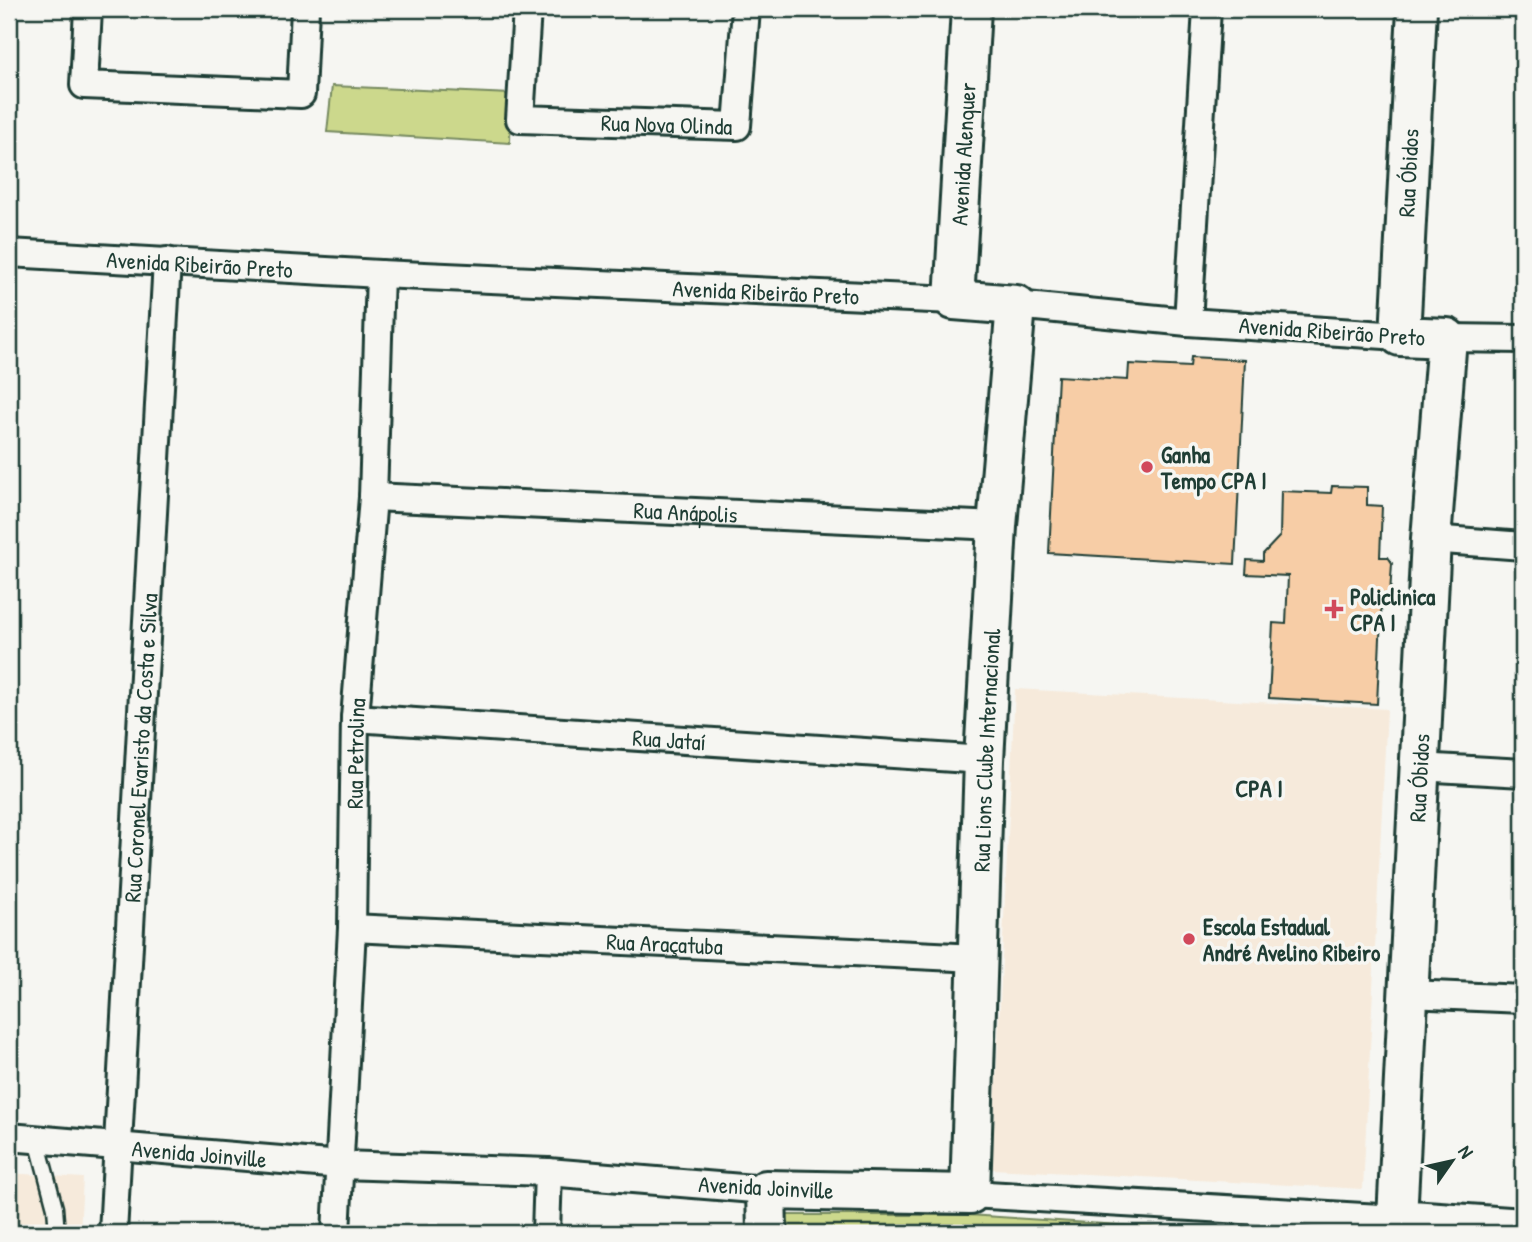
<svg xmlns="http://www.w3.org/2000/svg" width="1532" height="1242" font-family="'Patrick Hand',sans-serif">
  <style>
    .built { fill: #f6eadb }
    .green { fill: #ccd88c; stroke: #768a60; stroke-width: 2 }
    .building { fill: #f7cda6; stroke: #1f3d34; stroke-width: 2 }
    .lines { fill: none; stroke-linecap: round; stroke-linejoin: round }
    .lane-casing { stroke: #1f3d34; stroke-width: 19 }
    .street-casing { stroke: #1f3d34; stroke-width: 32 }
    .secondary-casing { stroke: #1f3d34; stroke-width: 44 }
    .lane { stroke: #f6f6f2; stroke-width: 14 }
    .street { stroke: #f6f6f2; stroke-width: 26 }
    .secondary { stroke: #f6f6f2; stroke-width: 38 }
    .poi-dot { fill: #d1495b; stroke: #f6f6f2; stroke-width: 2.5 }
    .labels { text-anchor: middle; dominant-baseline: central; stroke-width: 7; stroke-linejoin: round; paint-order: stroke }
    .street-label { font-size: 23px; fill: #1f3d34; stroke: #f6f6f2 }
    .poi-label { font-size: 23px; font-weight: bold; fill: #1f3d34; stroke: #f6f6f2; text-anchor: start }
    .neighbourhood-label { font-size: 24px; font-weight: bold; fill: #1f3d34; stroke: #f6f6f2 }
  </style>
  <rect width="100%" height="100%" fill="#f6f6f2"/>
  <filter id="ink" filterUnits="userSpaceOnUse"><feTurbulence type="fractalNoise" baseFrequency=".0143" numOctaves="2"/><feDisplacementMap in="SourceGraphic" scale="14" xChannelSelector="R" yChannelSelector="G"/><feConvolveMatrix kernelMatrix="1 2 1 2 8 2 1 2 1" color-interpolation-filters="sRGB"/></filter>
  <g filter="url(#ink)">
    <!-- built -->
    <g class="built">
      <polygon points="1015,689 1387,709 1363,1189 992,1169"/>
      <polygon points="9,1173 83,1178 80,1233 9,1233"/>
    </g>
    <!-- green -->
    <g class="green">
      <polygon points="332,86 511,94 510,143 327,132"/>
      <polygon points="785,1215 968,1215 1242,1233 784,1233"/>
    </g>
    <!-- building -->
    <g class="building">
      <polygon points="1191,357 1245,360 1235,564 1049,553 1058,376 1128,380 1129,364 1190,367"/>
      <polygon points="1332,486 1367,487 1367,505 1382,506 1380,557 1388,557 1392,563 1390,594 1382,594 1377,704 1269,698 1273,623 1286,624 1288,576 1246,574 1247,560 1263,561 1263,554 1280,536 1281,491 1331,493"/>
    </g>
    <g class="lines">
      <defs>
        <polyline id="lane" points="37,1140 55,1208 57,1233"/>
        <g id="street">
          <polyline points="88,9 84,85 301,94 305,9"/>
          <path id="s1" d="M527 9 520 119 737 126 746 9"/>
          <path id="s2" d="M9 253 380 274 954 300"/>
          <polyline points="1016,305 1188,322 1400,336"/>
          <polyline points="1188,322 1207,9"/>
          <polyline points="1447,338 1523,339"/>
          <path id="s3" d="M373 497 997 526"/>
          <polyline points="1431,539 1523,546"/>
          <path id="s4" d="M355 718 984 760"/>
          <polyline points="1419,767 1523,773"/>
          <path id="s5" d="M352 928 977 958"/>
          <polyline points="1409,994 1523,999"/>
          <path id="s6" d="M9 1137 341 1165 548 1172 766 1190"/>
          <polyline points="970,1194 1397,1219"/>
          <path id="s7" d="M113 1233 167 261"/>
          <path id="s8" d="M336 1233 352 928 355 718 373 497 380 274"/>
          <polyline points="546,1233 548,1172"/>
        </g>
        <g id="secondary">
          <polyline points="1417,9 1400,336 1447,338 1431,539 1397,1219 1523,1228"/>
          <path id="s9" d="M767 1233 766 1190 970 1194 984 760 997 526 1016 305 954 300 971 9"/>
        </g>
      </defs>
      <!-- lane casing -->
      <use href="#lane" class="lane-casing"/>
      <!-- street casing -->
      <use href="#street" class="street-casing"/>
      <!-- secondary casing -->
      <use href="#secondary" class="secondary-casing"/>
      <!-- lane -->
      <use href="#lane" class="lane"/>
      <!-- street -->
      <use href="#street" class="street"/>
      <!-- secondary -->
      <use href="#secondary" class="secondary"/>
    </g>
  </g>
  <!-- markers -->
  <g class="poi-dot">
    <circle cx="1147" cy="467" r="7"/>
    <path d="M1330.5 598.5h7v7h7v7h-7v7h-7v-7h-7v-7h7z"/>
    <circle cx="1189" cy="939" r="7"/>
  </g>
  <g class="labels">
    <!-- street labels -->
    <g class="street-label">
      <text stroke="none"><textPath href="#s1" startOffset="257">Rua Nova Olinda</textPath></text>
      <text stroke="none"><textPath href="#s9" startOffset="1346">Avenida Alenquer</textPath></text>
      <text transform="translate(1408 173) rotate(-87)">Rua Óbidos</text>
      <text stroke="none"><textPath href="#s2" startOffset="191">Avenida Ribeirão Preto</textPath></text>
      <text stroke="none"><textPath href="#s2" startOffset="758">Avenida Ribeirão Preto</textPath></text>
      <text transform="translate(1332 331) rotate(4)">Avenida Ribeirão Preto</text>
      <text stroke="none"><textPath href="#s3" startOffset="313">Rua Anápolis</textPath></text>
      <text stroke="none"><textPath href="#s4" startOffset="315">Rua Jataí</textPath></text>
      <text stroke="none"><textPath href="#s7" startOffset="486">Rua Coronel Evaristo da Costa e Silva</textPath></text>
      <text stroke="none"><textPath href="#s9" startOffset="691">Rua Lions Clube Internacional</textPath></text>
      <text stroke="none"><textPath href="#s8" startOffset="480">Rua Petrolina</textPath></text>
      <text transform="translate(1419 778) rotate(-87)">Rua Óbidos</text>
      <text stroke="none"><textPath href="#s5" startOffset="313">Rua Araçatuba</textPath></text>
      <text stroke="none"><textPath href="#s6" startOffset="191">Avenida Joinville</textPath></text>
      <text transform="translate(766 1187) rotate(3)">Avenida Joinville</text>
    </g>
    <!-- poi labels -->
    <g class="poi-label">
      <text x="1161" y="454">Ganha<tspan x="1161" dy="26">Tempo CPA I</tspan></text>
      <text x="1350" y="596">Policlinica<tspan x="1350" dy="26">CPA I</tspan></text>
      <text x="1203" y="926">Escola Estadual<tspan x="1203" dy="26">André Avelino Ribeiro</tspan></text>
    </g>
    <!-- neighbourhood labels -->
    <g class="neighbourhood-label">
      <text x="1259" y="788">CPA I</text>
    </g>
  </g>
  <!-- margin -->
  <rect width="1532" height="1242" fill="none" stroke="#f6f6f2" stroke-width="35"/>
  <rect x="18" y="18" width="1497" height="1207" fill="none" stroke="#1f3d34" stroke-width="2.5" filter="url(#ink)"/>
  <!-- north arrow -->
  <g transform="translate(1452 1161) rotate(56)" stroke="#f6f6f2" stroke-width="5" paint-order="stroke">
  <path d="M0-5L12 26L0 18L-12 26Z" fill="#1f3d34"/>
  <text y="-10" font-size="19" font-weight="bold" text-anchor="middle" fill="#1f3d34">N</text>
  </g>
</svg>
